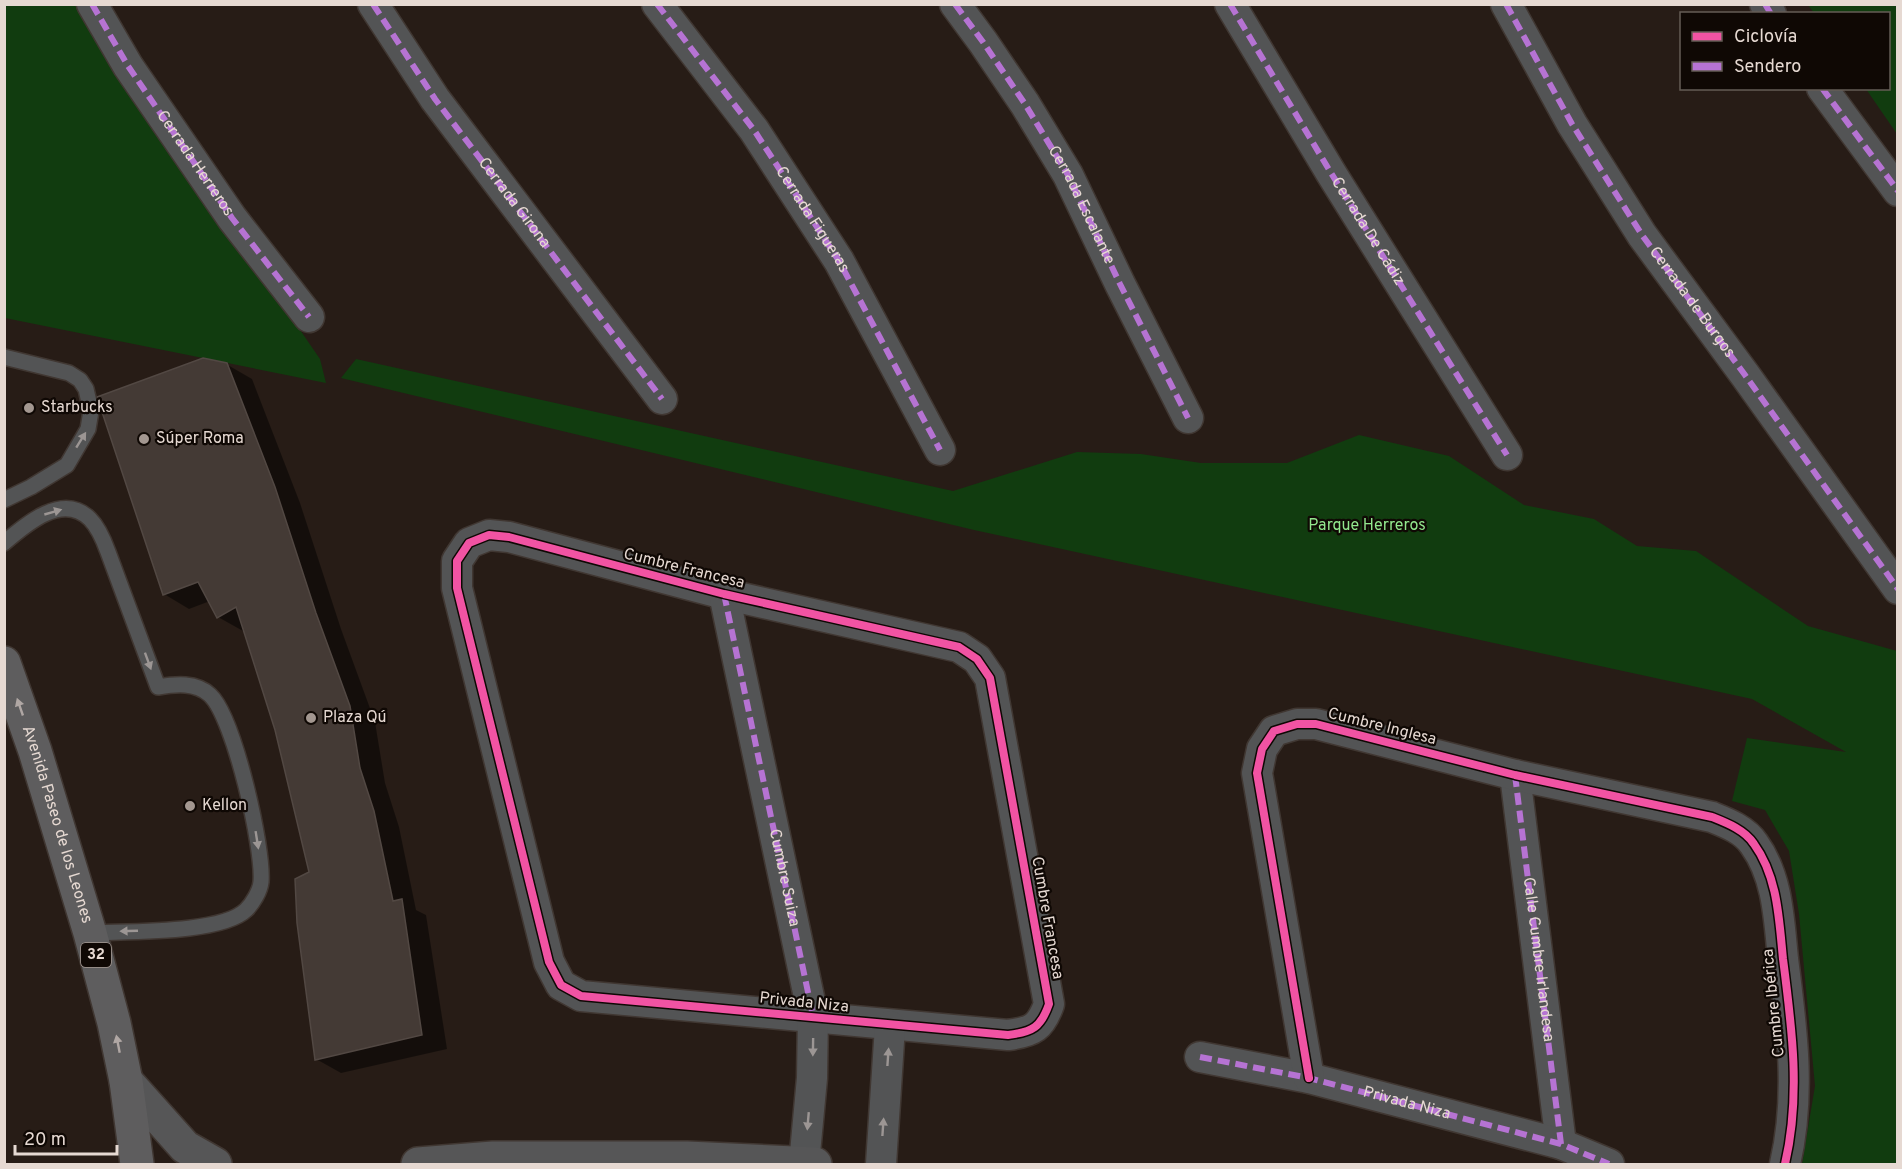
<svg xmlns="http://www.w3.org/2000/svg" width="1902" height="1169" font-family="Overpass,sans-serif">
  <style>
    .green { fill: #113c0f }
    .shadow { fill: #0007 }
    .building { fill: #443a35; stroke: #524843; stroke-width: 1.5 }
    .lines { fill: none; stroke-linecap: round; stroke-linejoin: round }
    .lane-casing { stroke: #403732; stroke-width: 18 }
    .street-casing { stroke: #403732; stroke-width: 33 }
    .secondary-casing { stroke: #403732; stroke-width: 36 }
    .primary-casing { stroke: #403732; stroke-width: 36 }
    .lane { stroke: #535455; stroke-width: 15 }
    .street { stroke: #535455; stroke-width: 30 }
    .secondary { stroke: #565657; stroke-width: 33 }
    .primary { stroke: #5e5d5e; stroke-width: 33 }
    .quiet { stroke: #b673d3; stroke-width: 6; stroke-dasharray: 12 6; stroke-linecap: butt }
    .cycleway-casing { stroke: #0f0804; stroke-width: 11 }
    .cycleway { stroke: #f153a3; stroke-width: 8 }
    .oneway { fill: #9c9694 }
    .oneway2 { fill: #b0a7a4 }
    .poi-dot { fill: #a39790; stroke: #0f0804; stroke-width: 2 }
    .labels { text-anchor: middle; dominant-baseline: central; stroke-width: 4.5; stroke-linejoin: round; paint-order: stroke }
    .shield { fill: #0f0804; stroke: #a69a94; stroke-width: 1.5 }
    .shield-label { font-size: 15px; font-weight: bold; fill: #e6d9d2 }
    .street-label { font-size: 16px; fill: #e6d9d2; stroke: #0f0804 }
    .poi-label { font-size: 16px; fill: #e6d9d2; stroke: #0f0804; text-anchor: start }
    .park-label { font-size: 16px; fill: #92e68d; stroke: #0f0804 }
  </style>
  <rect width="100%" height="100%" fill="#271c16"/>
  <!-- green -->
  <g class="green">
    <polygon points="4,5 77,5 320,359 326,383 5,318"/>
    <polygon points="1808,5 1897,5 1897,134 1866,89 1888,88 1888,14 1814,13"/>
    <polygon points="356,359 953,491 1077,452 1141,454 1201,463 1287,463 1359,435 1449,456 1524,505 1594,519 1637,546 1696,551 1808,626 1897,651 1897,1164 1802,1164 1815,1086 1799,914 1789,851 1765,810 1732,801 1747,738 1846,752 1752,699 974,530 341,378"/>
  </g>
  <!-- shadow -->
  <polygon class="shadow" points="226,364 252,379 300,503 341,629 375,722 385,783 399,827 416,910 426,915 447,1049 341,1073 316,1059 311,873 276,730 245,630 243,631 218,617 210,601 189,609 164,594"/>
  <!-- building -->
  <polygon class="building" points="203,358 227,363 275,487 316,613 350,706 360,768 374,811 393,901 402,899 422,1035 315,1060 297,923 295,879 309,872 275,730 236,607 217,618 198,582 163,595 97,397"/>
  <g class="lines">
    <defs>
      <g id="lane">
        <polyline points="4,357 69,373 80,380 86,389 91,411 88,429 67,465 31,487 4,500"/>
        <path d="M4 543C26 524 63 492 90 519 99 528 104 541 108 552L158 687C176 684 196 682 210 695 234 717 264 849 261 882 260 891 253 903 246 910 221 934 126 931 90 933"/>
      </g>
      <g id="street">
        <polyline points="92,4 128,66 232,218 309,317"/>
        <polyline points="373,4 435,99 662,399"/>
        <path id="s1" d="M657 4 754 130 839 261 940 450"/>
        <path id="s2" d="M955 4 983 42 1025 104 1068 175 1120 284 1188 418"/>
        <polyline points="1230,4 1331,173 1507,455"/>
        <path id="s3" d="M1506 4 1572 124 1642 235 1745 375 1898 589"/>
        <polyline points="1765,4 1771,14"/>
        <polyline points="1822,88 1898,191"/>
        <path d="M489 535 509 537 724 594 959 647 977 659 990 678 1049 1004C1041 1027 1033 1032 1008 1035L581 996 561 985 549 962 457 588V561L469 543Z"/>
        <polyline points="724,594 813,1016 812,1078 804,1164"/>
        <path id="s4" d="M1515 775 1561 1144"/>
        <path id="s5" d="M1200 1057 1309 1078 1561 1144 1609 1164"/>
        <path d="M1309 1078 1257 773 1262 749 1274 731 1297 724H1316L1515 775 1712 817C1727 823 1745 830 1754 844 1778 877 1779 920 1783 959 1792 1028 1801 1096 1785 1164"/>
        <polyline points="881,1164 890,1026"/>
      </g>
      <g id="secondary">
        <polyline points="126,1081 185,1147 215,1164"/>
        <polyline points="418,1164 493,1158 687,1158 815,1164"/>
      </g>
      <g id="primary">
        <path id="s6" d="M4 663 35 751 90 933 114 1023 126 1081 137 1164"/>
      </g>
    </defs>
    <!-- lane casing -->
    <use href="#lane" class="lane-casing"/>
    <!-- street casing -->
    <use href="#street" class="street-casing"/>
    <!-- secondary casing -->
    <use href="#secondary" class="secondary-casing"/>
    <!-- primary casing -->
    <use href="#primary" class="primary-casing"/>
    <!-- lane -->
    <use href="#lane" class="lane"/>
    <!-- street -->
    <use href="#street" class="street"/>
    <!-- secondary -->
    <use href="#secondary" class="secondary"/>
    <!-- primary -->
    <use href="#primary" class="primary"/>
    <!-- quiet -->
    <g class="quiet">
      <path id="s7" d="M92 4 128 66 232 218 309 317"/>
      <path id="s8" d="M373 4 435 99 662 399"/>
      <polyline points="657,4 754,130 839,261 940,450"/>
      <polyline points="955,4 983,42 1025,104 1068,175 1120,284 1188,418"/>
      <path id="s9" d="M1230 4 1331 173 1507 455"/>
      <polyline points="1506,4 1572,124 1642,235 1745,375 1898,589"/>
      <polyline points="1765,4 1771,14"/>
      <polyline points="1822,88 1898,191"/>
      <path id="s10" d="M724 594 813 1016"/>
      <polyline points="1515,775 1561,1144"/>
      <polyline points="1200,1057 1309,1078 1561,1144 1609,1164"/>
    </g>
    <defs>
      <g id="cycleway">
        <path d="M489 535 509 537 724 594 959 647 977 659 990 678 1049 1004C1041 1027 1033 1032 1008 1035L581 996 561 985 549 962 457 588V561L469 543Z"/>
        <path d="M1309 1078 1257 773 1262 749 1274 731 1297 724H1316L1515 775 1712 817C1727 823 1745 830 1754 844 1778 877 1779 920 1783 959 1792 1028 1801 1096 1785 1164"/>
      </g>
    </defs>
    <!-- cycleway casing -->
    <use href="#cycleway" class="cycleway-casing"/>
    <!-- cycleway -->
    <use href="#cycleway" class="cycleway"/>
  </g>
  <!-- one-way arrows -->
  <defs><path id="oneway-solid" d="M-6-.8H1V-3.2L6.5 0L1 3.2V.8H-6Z" transform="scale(1.5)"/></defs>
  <g class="oneway">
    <use href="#oneway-solid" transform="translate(81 440) rotate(-58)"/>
    <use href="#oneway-solid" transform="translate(53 512) rotate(-16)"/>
    <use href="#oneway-solid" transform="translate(148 661) rotate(70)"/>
    <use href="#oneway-solid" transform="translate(257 840) rotate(81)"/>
    <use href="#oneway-solid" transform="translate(129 931) rotate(178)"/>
    <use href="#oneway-solid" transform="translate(813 1047) rotate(91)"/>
    <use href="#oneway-solid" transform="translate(888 1057) rotate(-86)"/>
    <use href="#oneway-solid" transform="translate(808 1121) rotate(95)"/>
    <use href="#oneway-solid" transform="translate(883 1127) rotate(-86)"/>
  </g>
  <g class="oneway2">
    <use href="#oneway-solid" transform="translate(20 707) rotate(-109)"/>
    <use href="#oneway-solid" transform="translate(118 1044) rotate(-101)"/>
  </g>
  <!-- markers -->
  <g class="poi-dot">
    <circle cx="29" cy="408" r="6"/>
    <circle cx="144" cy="439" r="6"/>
    <circle cx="311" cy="718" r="6"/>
    <circle cx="190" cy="806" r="6"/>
  </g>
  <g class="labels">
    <!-- shield labels -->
    <rect class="shield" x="81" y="943" width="30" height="24" rx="4.5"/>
    <g class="shield-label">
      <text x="96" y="955">32</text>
    </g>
    <!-- street labels -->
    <g class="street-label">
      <text stroke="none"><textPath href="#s7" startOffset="190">Cerrada Herreros</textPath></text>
      <text stroke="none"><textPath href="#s8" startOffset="244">Cerrada Girona</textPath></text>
      <text stroke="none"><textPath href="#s2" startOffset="238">Cerrada Escalante</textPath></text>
      <text stroke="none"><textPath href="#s1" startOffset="266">Cerrada Figueras</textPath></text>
      <text stroke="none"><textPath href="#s9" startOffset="266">Cerrada De Cádiz</textPath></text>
      <text stroke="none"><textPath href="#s3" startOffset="352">Cerrada de Burgos</textPath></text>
      <text transform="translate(684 569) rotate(14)">Cumbre Francesa</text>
      <text transform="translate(1382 727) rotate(14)">Cumbre Inglesa</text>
      <text stroke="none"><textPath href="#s6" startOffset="170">Avenida Paseo de los Leones</textPath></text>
      <text stroke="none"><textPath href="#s10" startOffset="290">Cumbre Suiza</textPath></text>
      <text transform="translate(1047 918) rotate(80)">Cumbre Francesa</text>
      <text stroke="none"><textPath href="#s4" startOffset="186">Calle Cumbre Irlandesa</textPath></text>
      <text transform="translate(804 1003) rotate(6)">Privada Niza</text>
      <text transform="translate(1774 1003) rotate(-96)">Cumbre Ibérica</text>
      <text stroke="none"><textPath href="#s5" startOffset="212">Privada Niza</textPath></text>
    </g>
    <!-- poi labels -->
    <g class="poi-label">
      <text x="41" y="408">Starbucks</text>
      <text x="156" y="439">Súper Roma</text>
      <text x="323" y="718">Plaza Qú</text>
      <text x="202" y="806">Kellon</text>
    </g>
    <!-- park labels -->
    <g class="park-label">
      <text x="1367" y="526">Parque Herreros</text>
    </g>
  </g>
  <!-- border -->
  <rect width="1902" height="1169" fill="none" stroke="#e6d9d2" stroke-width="12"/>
  <!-- legend -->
  <rect x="1680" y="12" width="210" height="78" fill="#0f0804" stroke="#655c56" stroke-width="1.5"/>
  <rect x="1692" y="32" width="30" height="9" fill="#f153a3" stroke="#655c56" stroke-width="1.5"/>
  <text x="1734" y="42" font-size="18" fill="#e6d9d2">Ciclovía</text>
  <rect x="1692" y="62" width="30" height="9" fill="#b673d3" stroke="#655c56" stroke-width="1.5"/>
  <text x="1734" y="72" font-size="18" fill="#e6d9d2">Sendero</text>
  <!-- scale -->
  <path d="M15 1145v9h102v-9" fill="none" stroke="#e6d9d2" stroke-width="3"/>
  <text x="24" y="1145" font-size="18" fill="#e6d9d2" stroke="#0f0804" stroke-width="4.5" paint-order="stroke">20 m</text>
</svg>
